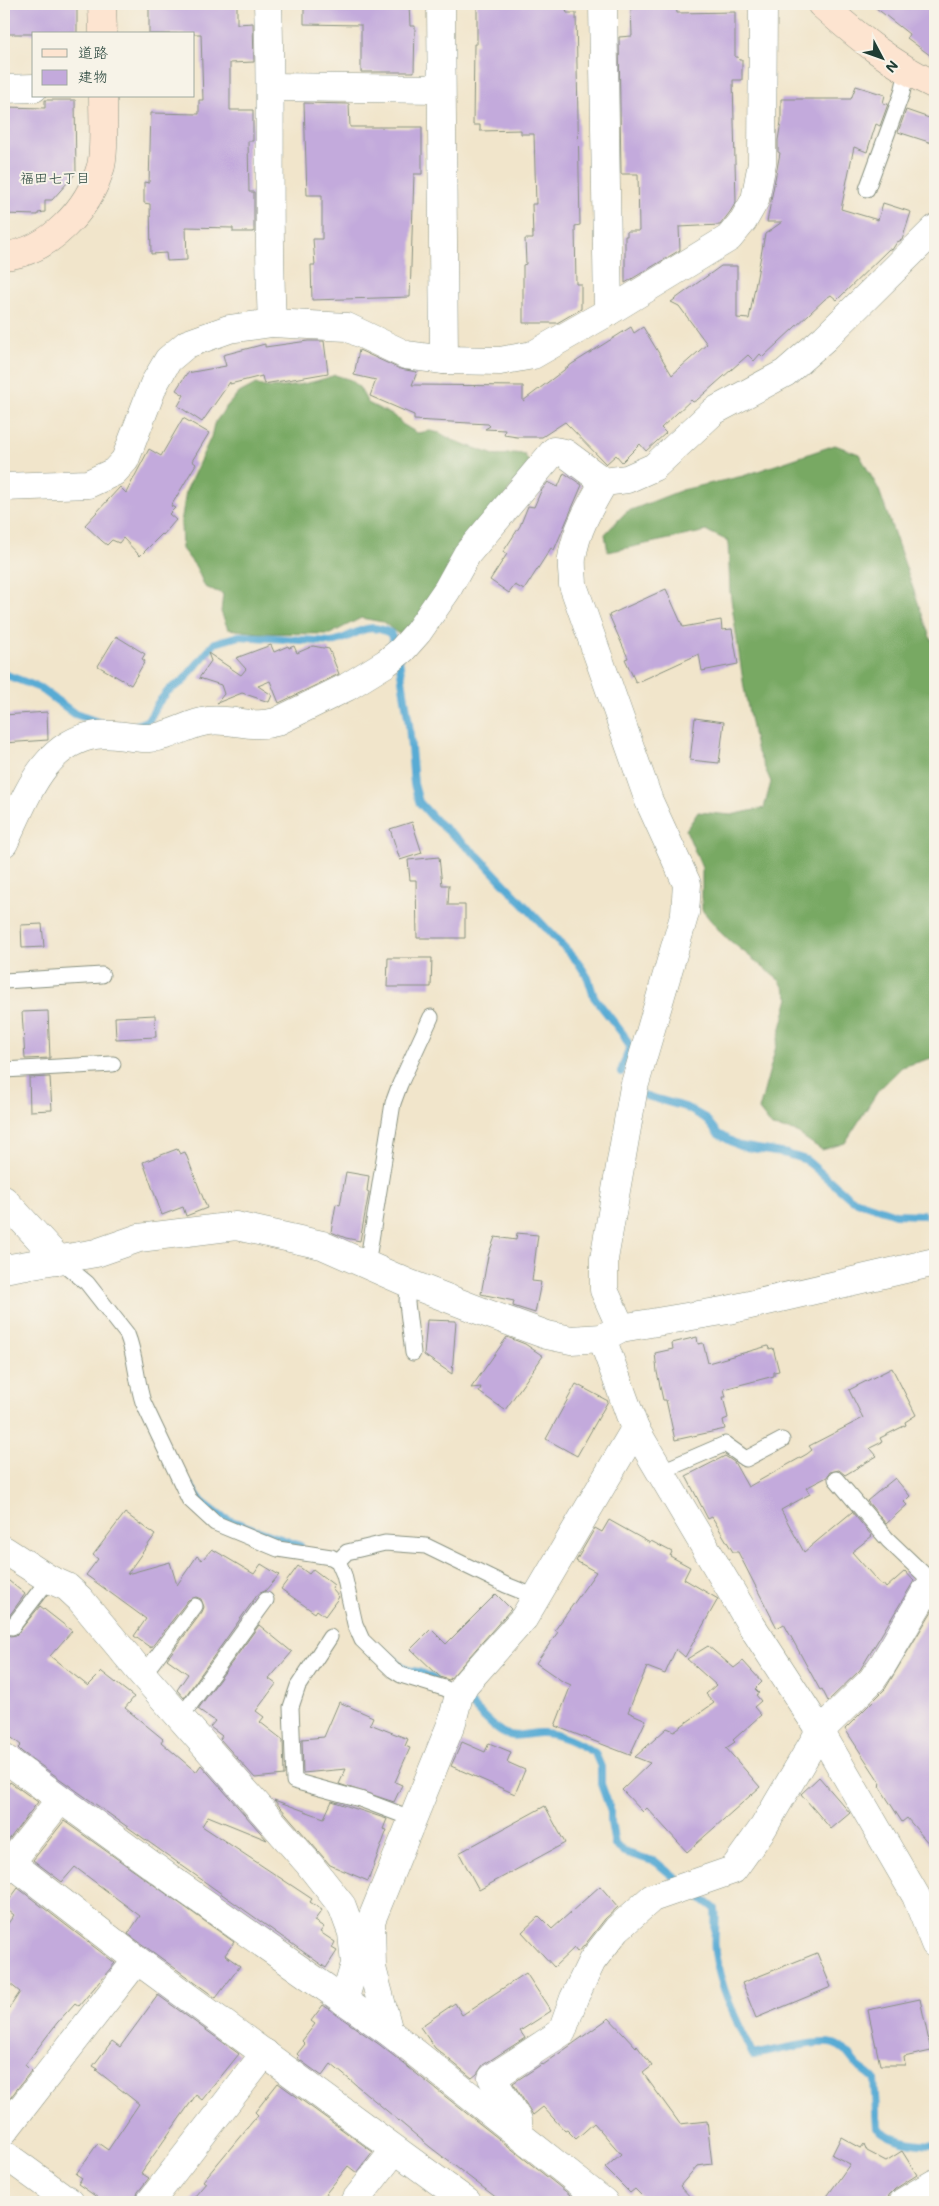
<svg xmlns="http://www.w3.org/2000/svg" width="939" height="2206" font-family="Mali,'Klee One',sans-serif">
  <style>
    .forest { fill: #78a964; stroke: #4c734c }
    .lines { fill: none; stroke-linecap: round; stroke-linejoin: round }
    .stream { stroke: #59abd4; stroke-width: 8 }
    .building { fill: #c3aadc }
    .lane-casing { stroke: #889180; stroke-width: 17 }
    .street-casing { stroke: #889180; stroke-width: 29 }
    .secondary-casing { stroke: #889180; stroke-width: 29 }
    .lane { stroke: #fff; stroke-width: 15 }
    .street { stroke: #fff; stroke-width: 28 }
    .secondary { stroke: #fde4d0; stroke-width: 28 }
    .labels { text-anchor: middle; dominant-baseline: central; stroke-width: 4; stroke-linejoin: round; paint-order: stroke }
    .neighbourhood-label { font-size: 14px; fill: #1f3d34; stroke: #f7f3e8 }
  </style>
  <rect width="100%" height="100%" fill="#f7f3e8"/>
  <filter id="ink" filterUnits="userSpaceOnUse"><feTurbulence type="fractalNoise" baseFrequency=".02" numOctaves="2"/><feDisplacementMap in="SourceGraphic" scale="10" xChannelSelector="R" yChannelSelector="G"/><feConvolveMatrix kernelMatrix="1 2 1 2 8 2 1 2 1" color-interpolation-filters="sRGB"/></filter>
  <filter id="wash" filterUnits="userSpaceOnUse"><feTurbulence type="fractalNoise" baseFrequency=".0096" numOctaves="4" result="noise"/><feDisplacementMap in="SourceGraphic" scale="20" xChannelSelector="R" yChannelSelector="G"/><feGaussianBlur stdDeviation="1.12" result="paint"/><feColorMatrix in="noise" values="0 0 0 0 0 0 0 0 0 0 0 0 0 0 0 0 0 1.4 0 .05"/><feComposite in="paint" operator="in"/></filter>
  <g filter="url(#wash)">
    <rect width="100%" height="100%" fill="#f1e5cb"/>
    <!-- forest -->
    <g class="forest">
      <path d="M335 375 351 380 359 387 368 403 396 417 402 424 417 433 430 431 440 433 452 440 497 456 513 453 524 454 529 462 406 636 397 633 383 622 361 618 330 634 259 633 228 629 221 612 223 594 205 587 196 567 182 549 181 523 186 491 211 437 214 424 227 406 239 393 256 384C273 393 317 382 335 375Z"/>
      <polygon points="835,445 859,454 879,490 930,637 935,644 935,1057 902,1067 878,1091 845,1143 822,1150 794,1131 772,1127 759,1110 789,998 780,981 723,935 702,910 702,868 686,830 698,812 731,815 764,808 771,782 756,748 744,688 730,592 728,541 707,531 608,552 605,534 626,512 682,490 743,476"/>
    </g>
    <g class="lines">
      <!-- stream -->
      <g class="stream">
        <polyline points="399,660 409,724 414,784 419,802 435,820 478,856 578,962 588,978 594,997 623,1034 630,1047 621,1072"/>
        <polyline points="4,674 40,688 75,714 104,724"/>
        <path d="M132 727 149 720 158 703 169 690 182 682 215 643 239 636 331 642C355 638 363 620 390 633L397 648"/>
        <polyline points="643,1095 685,1107 705,1118 718,1134 740,1146 787,1154 806,1160 851,1199 895,1214 922,1215"/>
        <polyline points="190,1486 202,1502 223,1518 300,1546"/>
        <polyline points="382,1650 407,1670 418,1672 434,1679"/>
        <path d="M462 1697C476 1707 491 1727 503 1733 514 1739 529 1733 541 1733 560 1733 579 1744 595 1753L601 1767V1784L611 1812V1822L615 1845 624 1852 656 1862 681 1883"/>
        <path d="M692 1891 715 1909C717 1924 713 1937 715 1952 720 1988 737 2022 753 2055 772 2052 817 2039 834 2044 846 2047 851 2060 859 2067 864 2071 869 2074 874 2079L877 2128C894 2142 913 2144 935 2145"/>
      </g>
    </g>
    <g id="blocks">
      <!-- building -->
      <g class="building">
        <rect x="4" y="4" width="73" height="30"/>
        <polygon points="149,4 237,4 237,24 253,23 254,62 230,63 230,110 253,110 253,141 248,141 249,192 254,192 254,232 233,232 233,228 186,227 187,260 167,261 166,253 151,254 150,204 144,203 144,182 149,183 151,113 199,114 199,100 203,100 201,34 149,34"/>
        <polygon points="304,4 409,4 410,26 415,26 414,72 361,72 361,25 304,24"/>
        <polygon points="477,4 564,4 567,13 576,13 580,225 575,226 576,284 581,284 581,309 557,323 523,323 523,265 526,264 525,239 533,239 532,204 536,204 534,134 521,134 521,130 480,131 480,125 473,125 474,44 477,44"/>
        <polygon points="635,4 676,4 677,13 735,12 735,57 738,57 739,60 742,60 742,80 733,80 736,202 730,212 720,225 679,227 680,250 625,283 625,236 627,236 627,231 639,231 638,174 621,174 619,37 632,36 631,7 635,7"/>
        <polygon points="871,4 935,4 935,59 907,38 909,34"/>
        <polygon points="856,86 885,95 883,103 888,104 880,126 876,124 867,152 854,147 841,209 878,220 883,203 911,212 902,240 897,242 892,250 889,249 837,300 831,295 825,299 763,357 760,354 754,361 748,355 697,400 693,402 691,400 661,428 666,433 646,451 640,444 622,462 616,455 606,464 565,422 542,437 517,437 504,435 505,430 485,429 490,426 488,424 414,420 414,415 370,396 376,380 354,375 359,350 400,369 417,372 412,385 523,386 523,401 572,364 631,327 634,333 643,327 672,375 707,344 679,306 671,302 721,266 737,266 737,318 749,319 765,234 782,222 767,222 780,153 778,152 778,140 781,122 781,99 851,99"/>
        <polygon points="45,100 75,100 76,173 52,200 45,200 45,212 38,213 38,215 4,214 4,107 45,108"/>
        <polygon points="304,103 349,104 350,127 422,127 422,174 414,174 410,297 312,300 311,265 315,265 313,239 322,239 322,195 307,195"/>
        <polygon points="906,110 935,120 935,144 898,132"/>
        <polygon points="308,341 324,341 328,373 264,384 262,376 230,384 230,382 202,422 178,406 184,395 176,390 187,373 226,366 223,355 265,344 265,347"/>
        <polygon points="183,418 209,433 192,461 196,464 171,506 175,508 169,514 176,520 163,535 162,534 140,556 123,538 119,543 112,540 107,545 102,541 85,525 120,487 126,493 149,449 161,456"/>
        <polygon points="564,473 582,485 554,550 551,548 524,590 515,585 509,593 490,580 507,554 503,552 520,526 528,506 534,507 541,491 548,482 558,487"/>
        <polygon points="666,589 683,627 721,620 722,630 732,629 738,664 702,671 699,654 636,683 625,659 628,658 609,615"/>
        <polygon points="116,636 145,654 142,659 145,661 131,685 98,666"/>
        <polygon points="271,645 274,652 288,646 289,648 294,646 297,653 313,646 329,649 339,674 279,703 270,681 258,686 272,695 269,702 242,693 217,703 224,694 221,685 199,678 211,661 208,653 241,675 246,669 236,658"/>
        <polygon points="47,712 48,740 4,743 4,715"/>
        <polygon points="695,718 724,722 719,763 690,760"/>
        <polygon points="412,822 422,853 400,860 390,829"/>
        <polygon points="439,857 442,885 449,885 448,905 465,905 465,938 417,938 416,880 410,880 408,860"/>
        <polygon points="42,924 44,947 22,948 21,925"/>
        <polygon points="388,958 432,958 431,987 387,987"/>
        <polygon points="48,1011 50,1058 25,1059 22,1012"/>
        <polygon points="155,1015 156,1037 116,1039 115,1017"/>
        <polygon points="50,1077 52,1110 30,1111 29,1078"/>
        <polygon points="177,1149 180,1154 185,1152 207,1208 186,1216 183,1207 162,1215 143,1162"/>
        <polygon points="346,1172 369,1176 367,1191 369,1192 360,1241 346,1238 331,1232 336,1204 340,1205"/>
        <polygon points="517,1233 538,1235 532,1281 541,1282 535,1313 513,1306 514,1301 481,1294 488,1256 495,1237 516,1240"/>
        <polygon points="427,1320 456,1321 452,1374 424,1355"/>
        <polygon points="507,1337 525,1344 543,1356 505,1410 479,1392 481,1387 471,1388"/>
        <polygon points="697,1337 698,1344 703,1343 708,1363 768,1346 769,1349 773,1348 779,1371 774,1372 774,1376 724,1389 726,1397 723,1397 728,1418 723,1420 725,1429 675,1440 666,1400 663,1400 657,1372 655,1353 673,1349 672,1343"/>
        <polygon points="892,1368 916,1415 905,1422 906,1425 880,1438 882,1442 870,1448 877,1456 845,1475 839,1470 830,1472 827,1477 806,1488 810,1494 781,1510 804,1552 852,1512 872,1536 852,1552 882,1586 883,1584 886,1588 905,1571 914,1581 860,1670 828,1701 822,1689 820,1690 784,1624 777,1628 738,1552 733,1552 712,1517 708,1519 686,1476 725,1456 734,1462 748,1487 807,1454 812,1450 809,1446 863,1418 849,1390"/>
        <polygon points="576,1384 608,1401 577,1456 546,1439"/>
        <polygon points="895,1478 910,1496 904,1502 907,1505 886,1524 867,1501"/>
        <polygon points="125,1513 155,1535 127,1574 170,1562 177,1585 197,1556 202,1560 212,1549 254,1574 261,1564 279,1575 265,1591 258,1594 184,1698 177,1690 188,1674 167,1659 202,1612 204,1607 201,1599 196,1597 188,1600 151,1648 134,1636 146,1619 86,1575 98,1559 93,1555"/>
        <polygon points="609,1520 650,1543 651,1541 672,1552 670,1556 690,1567 684,1579 718,1599 685,1657 676,1649 665,1674 647,1667 628,1712 646,1720 630,1755 555,1726 571,1685 562,1681 536,1663 558,1632 555,1630 596,1572 576,1561 595,1528 602,1532"/>
        <polygon points="298,1566 309,1574 313,1569 334,1585 332,1589 339,1597 325,1616 317,1610 315,1613 281,1589"/>
        <polygon points="4,1577 25,1594 4,1623"/>
        <polygon points="496,1594 511,1609 449,1680 440,1677 411,1649 431,1629 446,1644"/>
        <polygon points="40,1606 72,1631 50,1656 88,1686 102,1672 134,1697 125,1708 163,1739 161,1742 196,1772 201,1765 267,1840 208,1816 202,1826 312,1899 310,1902 322,1910 314,1921 324,1927 320,1932 335,1942 332,1948 337,1951 326,1968 22,1752 18,1748 21,1745 4,1732 4,1631 10,1636 16,1635"/>
        <polygon points="935,1606 935,1851 907,1818 902,1822 879,1786 881,1784 845,1729 885,1689"/>
        <polygon points="259,1625 292,1652 269,1679 276,1684 256,1711 264,1717 260,1722 283,1740 284,1775 255,1778 220,1739 222,1736 210,1727 215,1721 198,1709"/>
        <polygon points="708,1646 734,1668 743,1661 762,1682 755,1689 759,1693 756,1695 761,1701 754,1707 761,1715 733,1740 735,1742 726,1748 760,1787 687,1852 647,1808 643,1812 622,1790 650,1763 635,1757 667,1728 674,1731 714,1703 706,1694 716,1685 687,1659"/>
        <polygon points="339,1702 373,1717 370,1724 408,1739 405,1746 410,1748 395,1782 402,1785 394,1802 339,1784 346,1769 303,1773 302,1739 324,1737"/>
        <polygon points="462,1742 485,1752 489,1743 511,1752 507,1762 525,1770 515,1794 451,1766"/>
        <polygon points="819,1777 850,1813 831,1829 801,1794"/>
        <polygon points="10,1782 38,1802 4,1846 4,1791"/>
        <polygon points="274,1800 324,1818 332,1801 387,1819 383,1829 387,1830 368,1881 330,1865"/>
        <polygon points="545,1806 565,1843 479,1890 459,1853"/>
        <polygon points="64,1821 234,1942 225,1955 240,1966 216,1998 128,1934 140,1916 75,1867 62,1882 33,1860"/>
        <polygon points="600,1886 618,1907 605,1919 584,1946 577,1952 574,1948 554,1967 522,1932 539,1916 552,1929"/>
        <polygon points="18,1888 115,1963 79,2006 75,2003 57,2023 25,2065 31,2071 4,2106 4,2016 20,1992 4,1979 4,1929 14,1915 4,1907"/>
        <polygon points="817,1953 831,1987 756,2018 742,1983"/>
        <polygon points="526,1973 551,2011 520,2031 525,2038 483,2065 477,2074 472,2078 435,2048 420,2027 455,2003 462,2015"/>
        <polygon points="158,1995 239,2054 202,2100 196,2095 141,2173 149,2178 138,2192 135,2202 104,2202 78,2184 82,2178 76,2174 98,2143 108,2150 139,2104 96,2070 98,2069 93,2066 112,2041 120,2047"/>
        <polygon points="920,1999 931,2051 904,2057 905,2065 880,2065 868,2010"/>
        <polygon points="323,2005 380,2045 579,2202 502,2202 430,2147 331,2064 322,2076 297,2058 299,2056 297,2054 305,2044 302,2041 315,2024 311,2021"/>
        <polygon points="609,2018 636,2047 637,2046 652,2066 643,2073 680,2124 707,2121 712,2164 697,2166 680,2186 695,2202 648,2202 635,2189 630,2193 605,2168 621,2154 594,2123 576,2139 567,2130 565,2131 543,2107 533,2115 513,2083 542,2064 543,2065"/>
        <polygon points="278,2083 373,2152 357,2173 348,2166 319,2202 190,2202 206,2183 203,2181 258,2115 255,2112"/>
        <polygon points="841,2137 861,2148 864,2144 867,2151 886,2161 902,2151 917,2175 895,2189 889,2195 887,2202 823,2202 850,2164 832,2155"/>
      </g>
    </g>
  </g>
  <g filter="url(#ink)">
    <use href="#blocks" fill-opacity="0" stroke="#889180" stroke-width="1"/>
    <g class="lines">
      <defs>
        <g id="lane">
          <polyline points="867,189 902,93 907,71"/>
          <polyline points="4,981 102,975"/>
          <polyline points="4,1070 113,1064"/>
          <path d="M59 1260 87 1283 127 1334C136 1356 136 1380 143 1402L189 1499 215 1523 278 1549 331 1557 338 1561 344 1575 355 1624 362 1640 393 1670 401 1675 444 1688 459 1695"/>
          <polyline points="367,1265 393,1103 400,1084 431,1017"/>
          <polyline points="408,1283 407,1303 413,1353"/>
          <polyline points="660,1472 725,1444 746,1459 782,1440"/>
          <polyline points="836,1479 888,1540 933,1583"/>
          <polyline points="338,1561 347,1552 385,1543 426,1546 506,1585 536,1597"/>
          <polyline points="12,1627 49,1579"/>
          <polyline points="330,1637 298,1686 291,1707 294,1781 360,1799 413,1819"/>
          <polyline points="143,1675 195,1606"/>
          <polyline points="181,1717 266,1600"/>
        </g>
        <g id="street">
          <path d="M268 4C272 110 267 216 272 323"/>
          <polyline points="441,4 444,360"/>
          <polyline points="603,4 608,312"/>
          <polyline points="271,87 440,89"/>
          <polyline points="4,89 34,88"/>
          <path d="M604 482C590 506 576 530 572 558 571 567 573 577 573 585L649 801 687 884 685 913 634 1087 604 1259V1290L621 1328"/>
          <polyline points="4,487 88,484 114,472 125,460 154,384 168,360 187,344 229,329 272,323 347,327 406,355 444,360 500,361 533,355 608,312 729,238 743,221 755,200 762,163 763,4"/>
          <path d="M4 843C25 801 42 743 96 735 113 732 132 739 149 738 171 737 189 723 208 721 231 718 252 729 276 722L347 687 386 663 402 650 418 632 447 590 467 554 554 451 565 453 604 482 627 479 654 467 714 411 785 373 825 338 935 229"/>
          <polyline points="4,1200 59,1260"/>
          <polyline points="4,1269 96,1253 139,1238 236,1226 322,1245 408,1283 486,1313 547,1335 571,1340 602,1338 621,1328 728,1310 935,1262"/>
          <polyline points="602,1338 635,1429 750,1623 820,1731 916,1896 935,1944"/>
          <polyline points="4,1550 49,1579 67,1587 80,1599 143,1675 309,1864 342,1906 352,1933 355,1964 344,2001"/>
          <polyline points="4,1758 182,1887 389,2032 604,2202"/>
          <polyline points="10,1862 137,1960 467,2202"/>
          <polyline points="4,1871 60,1800"/>
          <polyline points="389,2032 372,1968 371,1921 452,1722 459,1695 465,1684 524,1618 635,1429"/>
          <polyline points="4,2131 137,1960"/>
          <polyline points="518,2133 518,2120 492,2078 562,2032 574,1998 592,1961 617,1929 652,1898 733,1870 763,1828 820,1731 872,1680 883,1664 926,1591 935,1581"/>
          <polyline points="4,2154 70,2202"/>
          <polyline points="150,2202 265,2053"/>
          <polyline points="354,2202 394,2151"/>
          <polyline points="903,2202 935,2183"/>
        </g>
        <g id="secondary">
          <polyline points="102,4 103,34"/>
          <path d="M821 4C857 36 892 65 935 85"/>
          <path d="M4 256C49 252 89 209 101 166 105 149 103 116 103 96"/>
        </g>
      </defs>
      <!-- lane casing -->
      <use href="#lane" class="lane-casing"/>
      <!-- street casing -->
      <use href="#street" class="street-casing"/>
      <!-- secondary casing -->
      <use href="#secondary" class="secondary-casing"/>
      <!-- lane -->
      <use href="#lane" class="lane"/>
      <!-- street -->
      <use href="#street" class="street"/>
      <!-- secondary -->
      <use href="#secondary" class="secondary"/>
    </g>
  </g>
  <g class="labels">
    <!-- neighbourhood labels -->
    <g class="neighbourhood-label">
      <text x="55" y="177">福田七丁目</text>
    </g>
  </g>
  <!-- margin -->
  <rect width="939" height="2206" fill="none" stroke="#f7f3e8" stroke-width="20"/>
  <!-- legend -->
  <rect x="32" y="32" width="162" height="65" fill="#f7f3e8" stroke="#a1aaa0"/>
  <rect x="42" y="49" width="25" height="8" fill="#fde4d0" stroke="#a1aaa0"/>
  <text x="78" y="58" font-size="15" fill="#1f3d34">道路</text>
  <rect x="42" y="70" width="25" height="15" fill="#c3aadc" stroke="#a1aaa0"/>
  <text x="78" y="82" font-size="15" fill="#1f3d34">建物</text>
  <!-- north arrow -->
  <g transform="translate(882 58) rotate(131)" stroke="#f7f3e8" stroke-width="4" paint-order="stroke">
  <path d="M0-4L9 19L0 12L-9 19Z" fill="#1f3d34"/>
  <text y="-8" font-size="14" font-weight="bold" text-anchor="middle" fill="#1f3d34">N</text>
  </g>
</svg>
